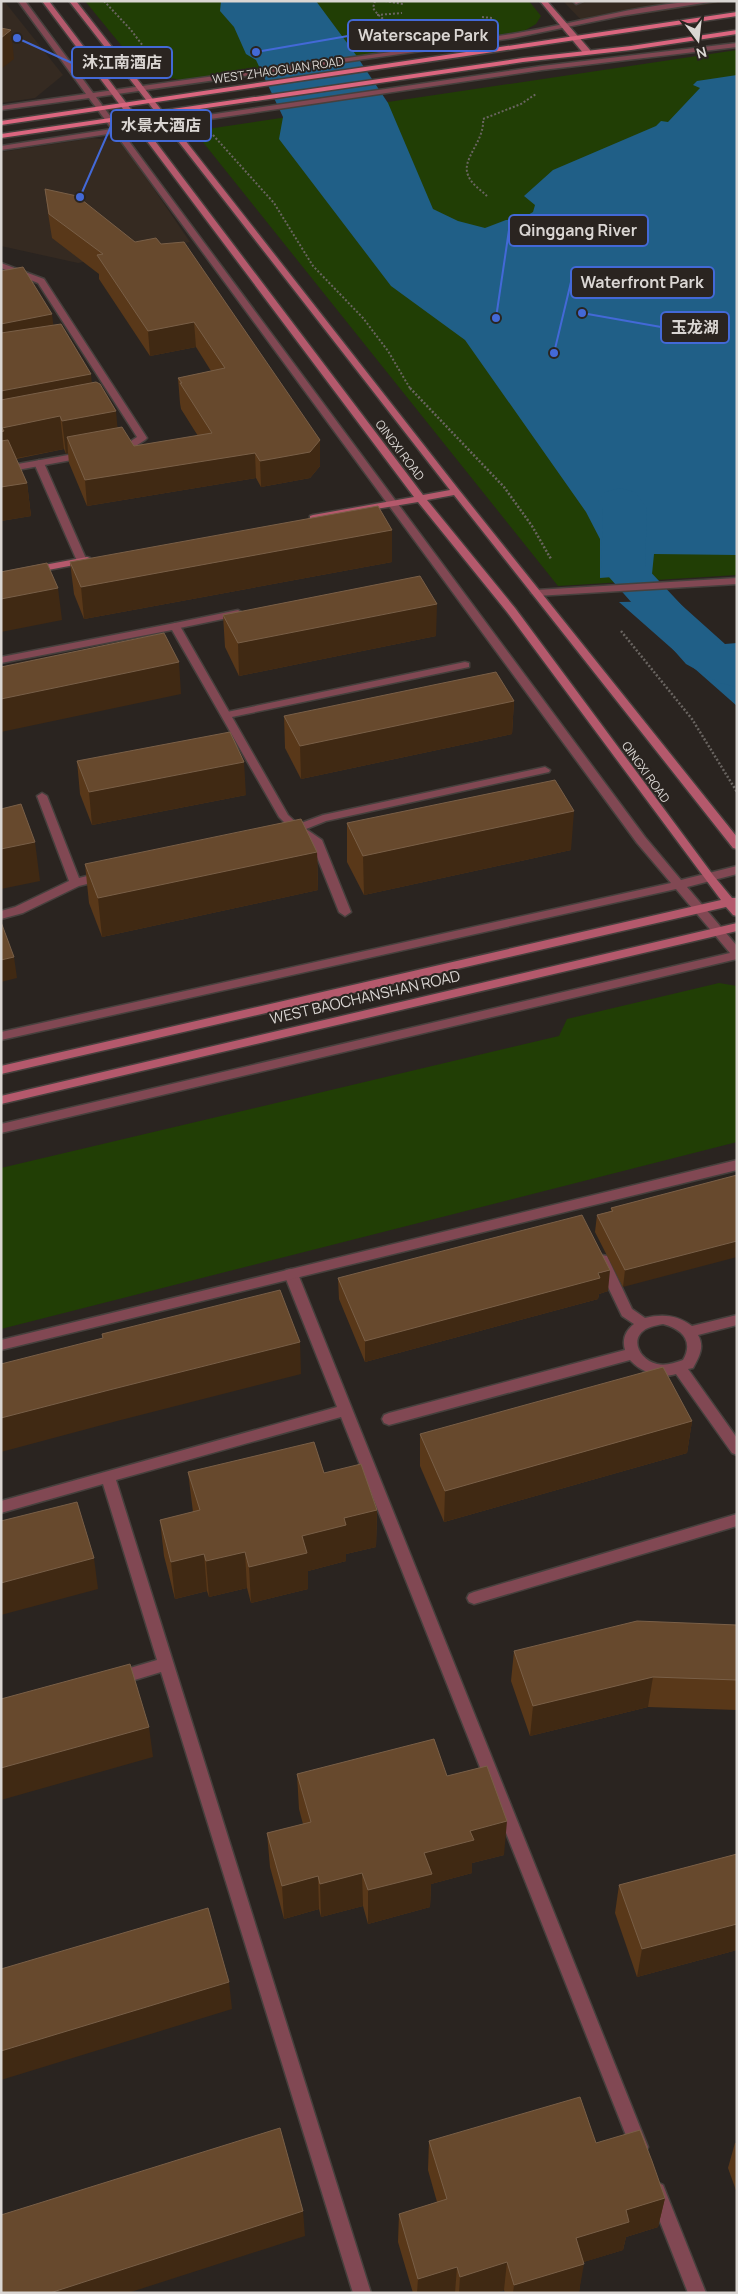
<svg xmlns="http://www.w3.org/2000/svg" width="738" height="2294" font-family="Manrope,'Noto Sans SC',sans-serif">
  <style>
    .built { fill: #352a21 }
    .green { fill: #213e05 }
    .water { fill: #205f87 }
    .lines { fill: none; stroke-linecap: round; stroke-linejoin: round }
    .river { fill: #205f87; fill-rule: evenodd }
    .lane-casing { stroke: #46403d; stroke-width: 3 }
    .street-casing { stroke: #46403d; stroke-width: 3 }
    .secondary-casing { stroke: #46403d; stroke-width: 3 }
    .primary-casing { stroke: #46403d; stroke-width: 3 }
    .path-far1 { stroke: #6a6561; stroke-width: 2; stroke-dasharray: 2 2; stroke-linecap: butt }
    .path { stroke: #6a6561; stroke-width: 2.5; stroke-dasharray: 2 2; stroke-linecap: butt }
    .lane { fill: #814853; fill-rule: evenodd }
    .street { fill: #814853; fill-rule: evenodd }
    .secondary { fill: #b4596c; fill-rule: evenodd }
    .primary { fill: #db667f; fill-rule: evenodd }
    .wall { fill: #593819 }
    .shaded-wall { fill: #402913 }
    .building { fill: #67492d; stroke: #795f47 }
    .labels { text-anchor: middle; dominant-baseline: central; stroke-width: 4; stroke-linejoin: round; paint-order: stroke }
    .far-street-label { font-size: 12px; fill: #dad6d3; stroke: #2a2420 }
    .street-label { font-size: 15px; fill: #dad6d3; stroke: #2a2420 }
    .leader { fill: none; stroke: #4369d7; stroke-width: 2 }
    .callout-dot { fill: #4369d7; stroke: #2a2420; stroke-width: 2 }
    .callout { fill: #2a2420; stroke: #4369d7; stroke-width: 2 }
    .callout-label { font-size: 16px; text-anchor: middle; font-weight: bold; fill: #dad6d3 }
  </style>
  <rect width="100%" height="100%" fill="#2a2420"/>
  <!-- built -->
  <g class="built">
    <polygon points="1,1 4,1 63,75 35,98 1,103"/>
    <polygon points="563,1 732,1 584,23"/>
    <polygon points="93,138 122,142 190,242 78,263 1,246 1,152"/>
  </g>
  <!-- green -->
  <g class="green">
    <polygon points="85,1 529,1 541,16 536,24 524,31 185,81 143,72"/>
    <polygon points="737,50 737,575 558,586 194,131"/>
    <polygon points="719,983 737,986 737,1142 1,1329 1,1168 559,1036 567,1019"/>
  </g>
  <!-- water -->
  <g class="water">
    <polygon points="221,1 316,1 356,55 388,103 433,209 458,221 485,228 506,220 521,219 533,212 535,205 524,196 553,170 656,126 661,121 668,122 700,88 693,85 697,81 737,75 737,555 654,554 652,574 600,578 600,539 586,512 465,340 391,286 279,139 283,117 256,60 246,54 234,27 220,11"/>
    <polygon points="677,601 725,644 737,643 737,706 619,602"/>
  </g>
  <g class="lines">
    <!-- river -->
    <polygon class="river" points="620,488 635,492 647,508 645,566 718,644 737,654 737,687 720,683 686,664 601,568 603,508 598,501 605,492"/>
    <defs>
      <g id="lane">
        <polygon points="573,1 583,1 576,4"/>
        <polygon points="39,460 44,463 87,561 85,563 82,564 77,561 34,463"/>
        <polygon points="238,610 243,613 242,615 175,629 170,626 175,623"/>
        <polygon points="465,662 469,663 469,667 227,718 222,715 227,712"/>
        <polygon points="545,767 550,770 549,772 326,821 306,829 322,840 351,912 345,916 339,912 311,842 292,828 293,826 323,815"/>
        <path d="M602 1255 607 1256 632 1309 645 1318C663 1314 677 1315 692 1326L737 1315V1325L698 1335C705 1347 699 1357 693 1368L688 1369 737 1438V1455L732 1453 676 1374C660 1379 642 1373 630 1360L389 1425 384 1423 382 1419 384 1415 389 1413 625 1350C622 1340 625 1331 634 1324L622 1316 595 1260 597 1256ZM663 1324C682 1329 694 1341 683 1360 674 1363 666 1366 657 1364 639 1360 628 1337 648 1328 652 1326 658 1325 663 1324Z"/>
        <polygon points="291,1269 296,1270 298,1274 648,2147 645,2153 639,2156 633,2153 341,1417 116,1480 371,2293 353,2293 161,1672 118,1685 113,1683 110,1678 113,1673 157,1660 103,1484 1,1513 1,1501 337,1407 284,1274 286,1270"/>
        <polygon points="737,1514 737,1526 474,1604 469,1602 467,1598 469,1594 474,1592"/>
        <polygon points="657,2182 663,2185 706,2293 688,2293 648,2191 651,2185"/>
      </g>
      <g id="street">
        <path d="M18 1H25L93 93C232 73 372 56 512 34 580 23 647 1 716 1L621 16 513 38 96 97 119 128 542 66 737 43V47L542 70 122 132 645 837 681 880 737 866V874L687 887 737 946V959L1 1133V1124L730 953 676 889 1 1040V1032L671 883 637 843 115 133 1 150V146L112 129 89 98 1 110V106L86 94Z"/>
        <polygon points="1,263 44,279 147,438 145,440 131,449 114,451 114,447 125,445 137,437 38,283 1,268"/>
        <polygon points="85,452 88,453 88,457 1,473 1,467"/>
        <polygon points="737,578 737,584 536,596 531,593 536,590"/>
        <polygon points="175,623 180,626 288,815 302,828 292,834 287,830 289,827 279,817 172,630 1,663 1,657"/>
        <polygon points="42,793 47,796 79,878 103,872 109,876 107,879 79,886 23,913 1,919 1,911 15,907 69,881 37,796"/>
        <polygon points="737,1160 737,1170 1,1350 1,1340"/>
      </g>
      <g id="secondary">
        <polygon points="42,1 49,1 423,495 450,490 69,1 76,1 459,490 737,837 737,849 733,848 454,495 427,500 515,608 713,875 732,898 737,898 737,916 733,915 726,907 1,1074 1,1066 721,900 507,612 418,502 310,520 310,516 313,515 414,497"/>
        <polygon points="540,1 547,1 590,50 590,54 584,54"/>
        <polygon points="87,557 90,558 90,562 1,579 1,573"/>
        <polygon points="737,923 737,931 1,1104 1,1096"/>
      </g>
      <g id="primary">
        <polygon points="737,12 737,16 1,125 1,121"/>
        <polygon points="737,30 737,34 631,50 523,62 1,138 1,134 523,58 631,46"/>
      </g>
    </defs>
    <!-- lane casing -->
    <use href="#lane" class="lane-casing"/>
    <!-- street casing -->
    <use href="#street" class="street-casing"/>
    <!-- secondary casing -->
    <use href="#secondary" class="secondary-casing"/>
    <!-- primary casing -->
    <use href="#primary" class="primary-casing"/>
    <!-- path-far1 -->
    <g class="path-far1">
      <polyline points="104,1 131,30 152,58 165,66"/>
      <path d="M375 1 373 8C382 22 396 27 412 31"/>
      <polyline points="385,1 403,4"/>
      <polyline points="377,15 402,13"/>
      <polyline points="482,17 492,18"/>
      <polyline points="398,26 411,21"/>
      <polyline points="213,135 274,203 313,266 363,318 388,351 411,390"/>
      <path d="M487 196C481 190 471 184 468 175 461 159 485 141 483 119L521 104 536 94"/>
    </g>
    <!-- path -->
    <g class="path">
      <polyline points="410,388 504,487 532,526 551,559"/>
      <polyline points="621,631 692,719 737,792"/>
    </g>
    <!-- lane -->
    <use href="#lane" class="lane"/>
    <!-- street -->
    <use href="#street" class="street"/>
    <!-- secondary -->
    <use href="#secondary" class="secondary"/>
    <!-- primary -->
    <use href="#primary" class="primary"/>
  </g>
  <!-- wall -->
  <g class="wall">
    <polygon points="45,189 135,242 161,244 320,440 320,466 310,478 261,487 256,478 87,506 69,463 68,453 66,454 64,449 16,459 27,483 31,516 1,521 1,432 53,325 92,383 118,428 134,446 198,436 181,409 180,403 178,378 211,371 196,347 150,356 99,279 99,274 52,238 48,213"/>
    <polygon points="392,530 392,562 84,619 74,594 70,562"/>
    <polygon points="223,615 436,636 239,676 225,647"/>
    <polygon points="514,701 512,734 301,779 285,748 284,716"/>
    <polygon points="77,761 246,795 92,825 80,794"/>
    <polygon points="347,823 571,850 364,895 347,862"/>
    <polygon points="317,852 318,890 102,937 89,903 85,864"/>
    <polygon points="737,1175 623,1287 595,1232 597,1215 611,1211 611,1208"/>
    <polygon points="338,1278 608,1291 599,1294 598,1299 365,1362 339,1299"/>
    <polygon points="692,1421 687,1453 444,1522 420,1466 420,1434"/>
    <polygon points="188,1472 324,1473 377,1510 376,1547 346,1554 346,1561 308,1571 308,1589 251,1603 247,1588 209,1597 207,1591 175,1599 164,1556 160,1520 193,1512"/>
    <polygon points="737,1625 737,1710 648,1707 530,1736 511,1681 514,1651"/>
    <polygon points="297,1774 447,1776 504,1855 472,1863 472,1873 431,1884 430,1907 368,1924 363,1906 321,1917 319,1909 284,1919 270,1867 267,1833 303,1824 299,1809"/>
    <polygon points="737,1854 737,1950 637,1977 615,1913 619,1885"/>
    <polygon points="429,2141 596,2143 665,2198 658,2227 626,2237 623,2250 583,2262 579,2292 576,2293 505,2293 504,2290 495,2293 413,2293 398,2242 399,2214 437,2202 428,2170"/>
    <polygon points="735,2143 737,2143 737,2193 728,2168"/>
  </g>
  <!-- shaded-wall -->
  <g class="shaded-wall">
    <polygon points="11,30 14,59 1,69 1,38"/>
    <polygon points="52,314 56,346 1,357 1,324"/>
    <polygon points="194,322 196,347 150,356 148,331"/>
    <polygon points="91,374 94,406 1,424 1,391"/>
    <polygon points="116,411 119,444 67,437 68,453 66,454 62,421"/>
    <polygon points="60,416 64,449 7,460 1,465 1,432 2,428"/>
    <polygon points="320,440 320,466 310,478 261,487 260,461"/>
    <polygon points="255,453 256,478 87,506 85,480"/>
    <polygon points="27,483 31,516 1,521 1,487"/>
    <polygon points="392,530 392,562 84,619 81,587"/>
    <polygon points="58,588 62,620 1,632 1,599"/>
    <polygon points="437,604 436,636 239,676 238,643"/>
    <polygon points="179,662 181,694 1,732 1,699"/>
    <polygon points="514,701 512,734 301,779 300,746"/>
    <polygon points="244,762 246,795 92,825 89,792"/>
    <polygon points="574,811 571,850 364,895 363,856"/>
    <polygon points="35,842 40,881 1,889 1,849"/>
    <polygon points="317,852 318,890 102,937 98,898"/>
    <polygon points="14,957 17,978 1,982 1,960"/>
    <polygon points="737,1241 737,1257 623,1287 625,1270"/>
    <polygon points="610,1270 608,1291 599,1294 598,1299 365,1362 365,1341"/>
    <polygon points="300,1342 301,1374 117,1421 1,1452 1,1418 113,1389"/>
    <polygon points="692,1421 687,1453 444,1522 445,1491"/>
    <polygon points="377,1510 376,1547 346,1554 346,1561 308,1571 308,1589 251,1603 249,1567 302,1536 344,1518"/>
    <polygon points="245,1552 247,1588 209,1597 206,1561"/>
    <polygon points="204,1554 207,1591 175,1599 171,1562"/>
    <polygon points="94,1558 98,1589 1,1615 1,1583"/>
    <polygon points="653,1677 648,1707 530,1736 533,1706"/>
    <polygon points="149,1727 153,1757 1,1800 1,1768"/>
    <polygon points="507,1821 504,1855 472,1863 472,1873 431,1884 430,1907 368,1924 368,1890 424,1853 470,1831"/>
    <polygon points="362,1873 363,1906 321,1917 320,1884"/>
    <polygon points="318,1876 319,1909 284,1919 282,1886"/>
    <polygon points="737,1924 737,1950 637,1977 642,1949"/>
    <polygon points="229,1982 232,2009 1,2080 1,2051"/>
    <polygon points="665,2198 658,2227 626,2237 623,2250 571,2266 576,2238 626,2210"/>
    <polygon points="303,2211 305,2236 128,2293 50,2293"/>
    <polygon points="507,2262 504,2290 495,2293 459,2293 460,2277"/>
    <polygon points="584,2264 579,2292 576,2293 513,2293 514,2285"/>
    <polygon points="457,2267 455,2293 417,2293 418,2279"/>
  </g>
  <!-- building -->
  <g class="building">
    <polygon points="1,28 11,30 1,38"/>
    <polygon points="45,189 77,196 135,242 156,238 161,244 184,242 320,440 310,452 260,461 255,453 85,480 67,437 122,427 134,446 212,433 180,383 182,383 178,378 225,368 194,322 148,331 97,255 103,254 49,214"/>
    <polygon points="23,267 52,314 1,324 1,271"/>
    <polygon points="61,324 91,374 1,391 1,333"/>
    <polygon points="96,382 100,384 116,411 62,421 60,416 2,428 4,431 1,432 1,400"/>
    <polygon points="8,440 27,483 1,487 1,441"/>
    <polygon points="378,506 392,530 81,587 70,562"/>
    <polygon points="47,563 58,588 1,599 1,572"/>
    <polygon points="420,576 437,604 238,643 223,615"/>
    <polygon points="164,633 179,662 1,699 1,667"/>
    <polygon points="496,672 514,701 300,746 284,716"/>
    <polygon points="230,732 244,762 89,792 77,761"/>
    <polygon points="555,780 574,811 363,856 347,823"/>
    <polygon points="21,804 35,842 1,849 1,809"/>
    <polygon points="301,819 317,852 98,898 85,864"/>
    <polygon points="1,922 14,957 1,960"/>
    <polygon points="737,1175 737,1241 625,1270 597,1215 613,1211 611,1208"/>
    <polygon points="582,1215 610,1270 598,1273 600,1278 365,1341 338,1278"/>
    <polygon points="280,1290 300,1342 113,1389 1,1418 1,1364 103,1338 102,1334"/>
    <polygon points="663,1367 692,1421 445,1491 420,1434"/>
    <polygon points="314,1442 324,1473 361,1464 377,1510 344,1518 346,1525 302,1536 307,1553 249,1567 245,1552 206,1561 204,1554 171,1562 160,1520 200,1510 188,1472"/>
    <polygon points="77,1502 94,1558 1,1583 1,1521"/>
    <polygon points="637,1621 737,1625 737,1680 653,1677 533,1706 514,1651"/>
    <polygon points="130,1664 149,1727 1,1768 1,1699"/>
    <polygon points="434,1739 447,1776 487,1766 507,1821 470,1831 474,1840 424,1853 432,1874 368,1890 362,1873 320,1884 318,1876 282,1886 267,1833 311,1822 297,1774"/>
    <polygon points="737,1854 737,1924 642,1949 619,1885"/>
    <polygon points="208,1908 229,1982 1,2051 1,1969"/>
    <polygon points="580,2097 596,2143 640,2130 652,2161 665,2198 626,2210 629,2222 576,2238 584,2264 514,2285 507,2262 460,2277 457,2267 418,2279 399,2214 447,2199 429,2141"/>
    <polygon points="280,2128 303,2211 50,2293 1,2293 1,2215"/>
  </g>
  <g class="labels">
    <!-- far-street labels -->
    <g class="far-street-label">
      <text transform="translate(278 70) rotate(-8)">WEST ZHAOGUAN ROAD</text>
      <text transform="translate(400 450) rotate(53)">QINGXI ROAD</text>
      <text transform="translate(646 772) rotate(54)">QINGXI ROAD</text>
    </g>
    <!-- street labels -->
    <g class="street-label">
      <text transform="translate(365 997) rotate(-13)">WEST BAOCHANSHAN ROAD</text>
    </g>
  </g>
  <!-- callouts -->
  <path class="leader" d="M256 52L348 36M17 38L72 63M80 197L111 126M496 318L509 230M554 353L571 282M582 313L661 327"/>
  <g class="callout-dot">
    <circle cx="256" cy="52" r="5"/>
    <circle cx="17" cy="38" r="5"/>
    <circle cx="80" cy="197" r="5"/>
    <circle cx="496" cy="318" r="5"/>
    <circle cx="554" cy="353" r="5"/>
    <circle cx="582" cy="313" r="5"/>
  </g>
  <g class="callout">
    <rect x="348" y="20" width="150" height="31" rx="5"/>
    <rect x="72" y="47" width="100" height="31" rx="5"/>
    <rect x="111" y="110" width="100" height="31" rx="5"/>
    <rect x="509" y="215" width="139" height="31" rx="5"/>
    <rect x="571" y="267" width="143" height="31" rx="5"/>
    <rect x="661" y="312" width="68" height="31" rx="5"/>
  </g>
  <g class="callout-label">
    <text x="423" y="41">Waterscape Park</text>
    <text x="122" y="68">沐江南酒店</text>
    <text x="161" y="131">水景大酒店</text>
    <text x="578" y="236">Qinggang River</text>
    <text x="642" y="288">Waterfront Park</text>
    <text x="695" y="333">玉龙湖</text>
  </g>
  <!-- border -->
  <rect width="738" height="2294" fill="none" stroke="#dad6d3" stroke-width="5"/>
  <!-- north arrow -->
  <g transform="translate(698 40) rotate(165)" stroke="#2a2420" stroke-width="4" paint-order="stroke">
  <path d="M0-4L9 19L0 12L-9 19Z" fill="#dad6d3"/>
  <text y="-8" font-size="14" font-weight="bold" text-anchor="middle" fill="#dad6d3">N</text>
  </g>
</svg>
